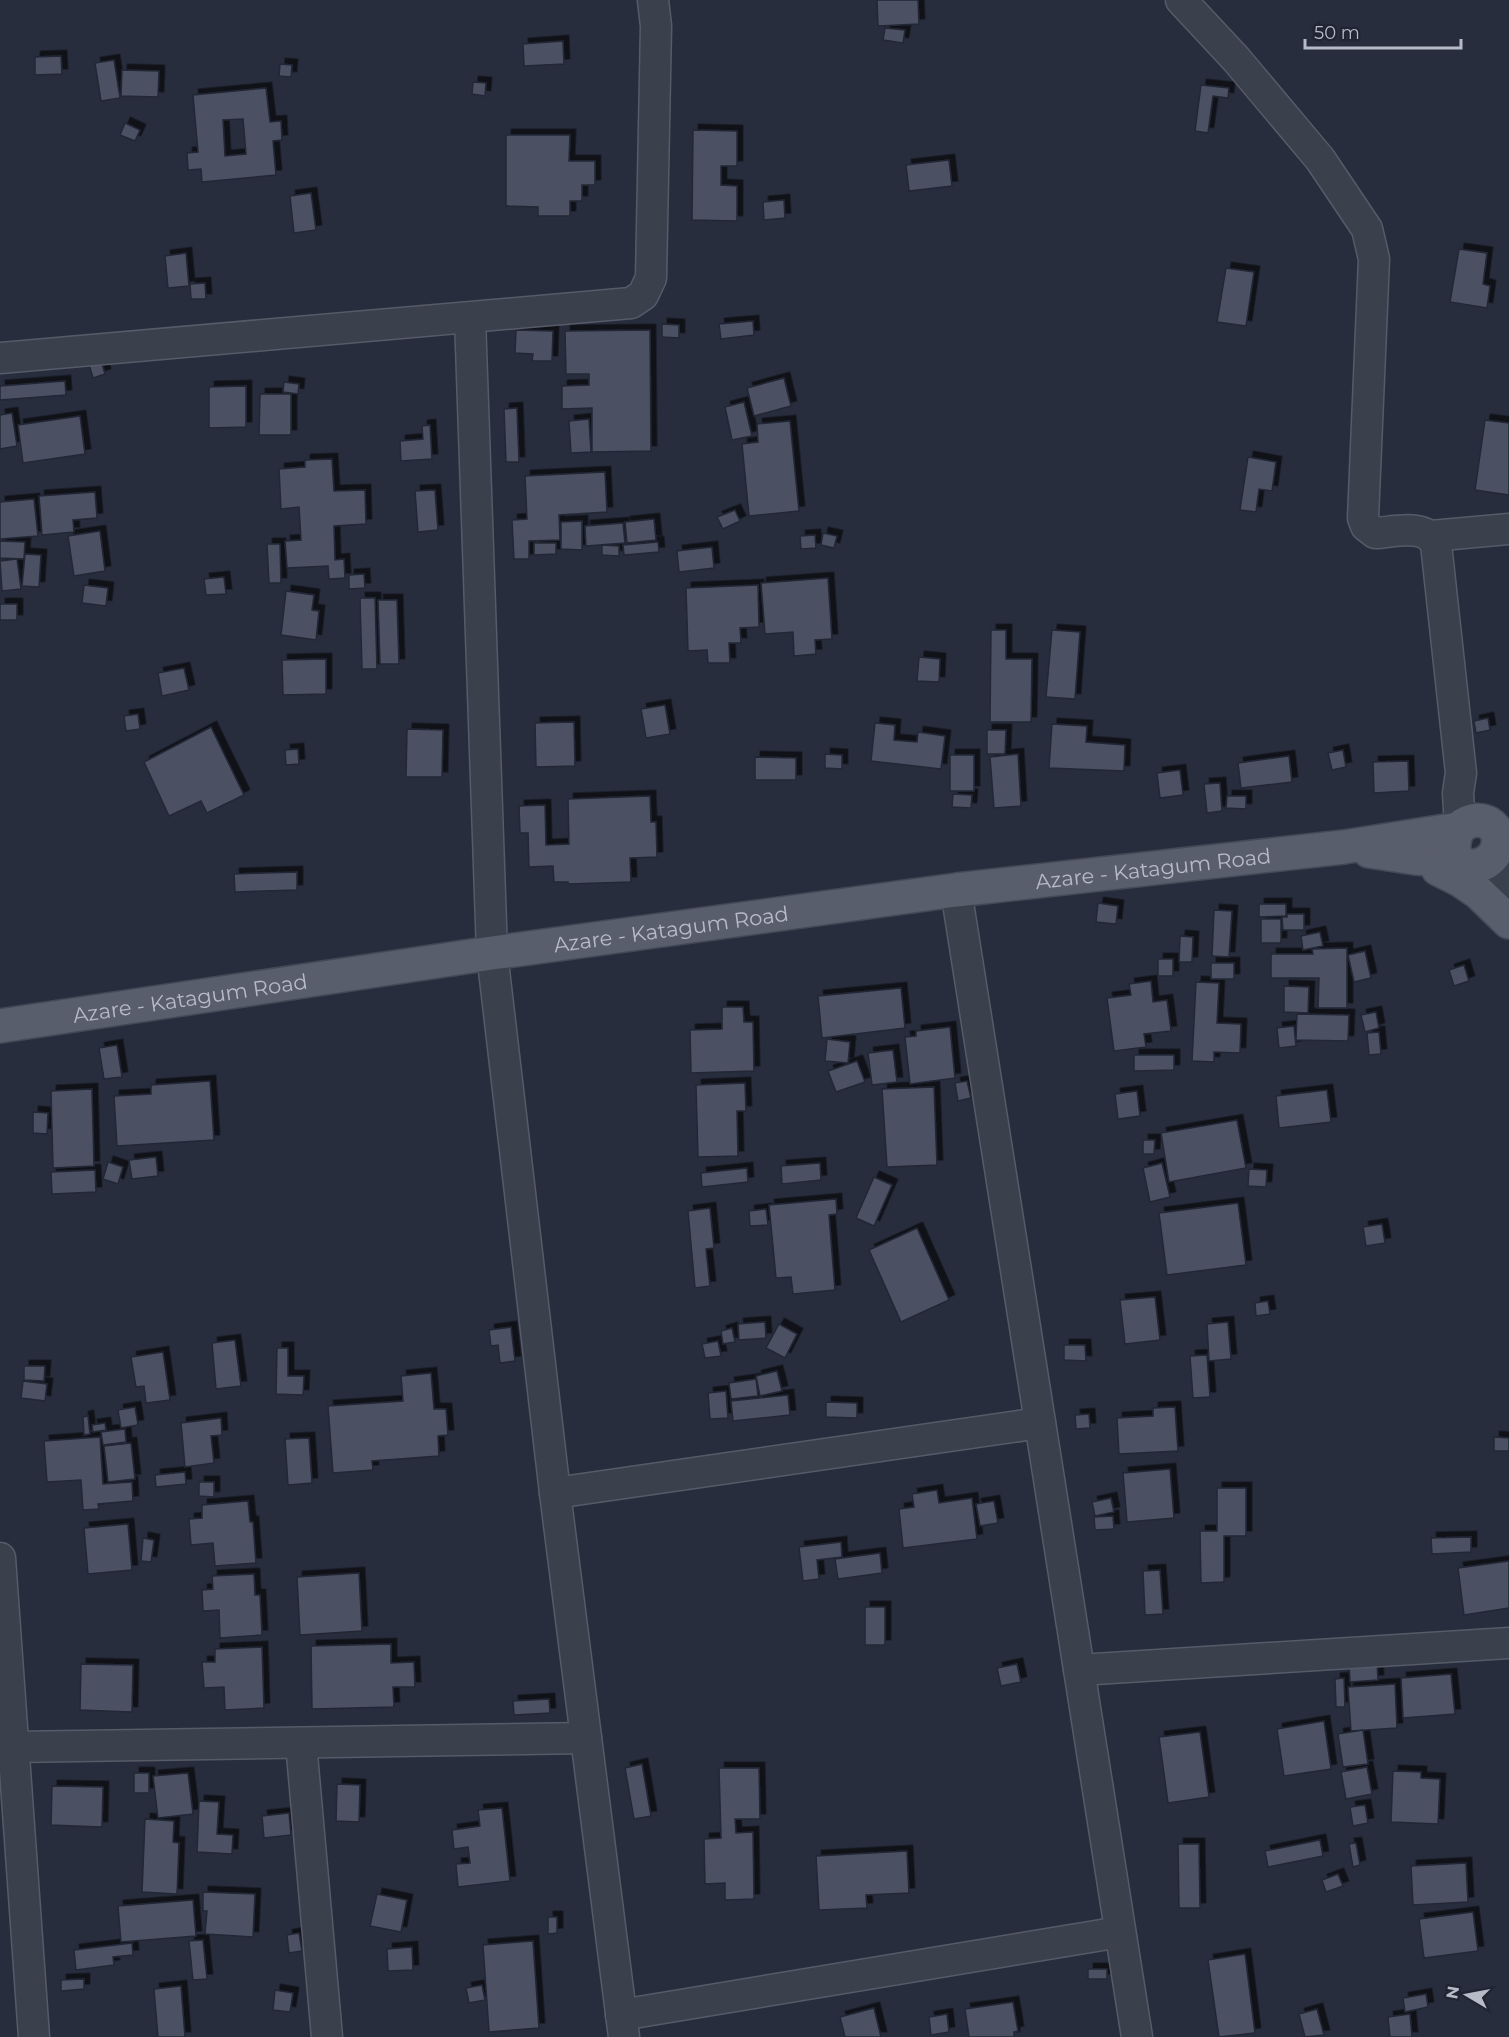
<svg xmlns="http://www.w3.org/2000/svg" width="1509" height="2037" font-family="Montserrat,sans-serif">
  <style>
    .building { fill: #4b5164; stroke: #222735; stroke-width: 1.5; fill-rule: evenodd; filter: url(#shadow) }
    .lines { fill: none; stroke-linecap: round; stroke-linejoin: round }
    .minor-casing { stroke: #565b68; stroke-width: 33 }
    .major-casing { stroke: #444956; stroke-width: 36 }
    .minor { stroke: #3b404d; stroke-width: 30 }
    .major { stroke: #595e6d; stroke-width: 33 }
    .labels { text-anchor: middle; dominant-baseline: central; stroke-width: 4.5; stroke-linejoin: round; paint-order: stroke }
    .street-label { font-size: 21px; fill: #b7bbc8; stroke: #202533 }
  </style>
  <defs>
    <filter id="shadow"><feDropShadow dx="5.5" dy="-5.5" stdDeviation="0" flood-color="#0009"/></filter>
  </defs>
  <rect width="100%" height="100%" fill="#272d3d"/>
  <!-- building -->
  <g class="building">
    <polygon points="877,0 918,0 919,24 878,26"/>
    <polygon points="885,28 905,30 903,43 883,40"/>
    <polygon points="563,41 564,64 524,66 523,44"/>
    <polygon points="61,56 62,74 35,75 35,57"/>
    <polygon points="114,60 120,98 101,101 95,63"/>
    <polygon points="280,64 292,65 291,77 279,76"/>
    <polygon points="122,70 159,71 158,97 121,96"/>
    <polygon points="473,82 486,83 485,96 472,94"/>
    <polygon points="1201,85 1229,88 1228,98 1213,96 1208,133 1195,131"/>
    <path d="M266 88 270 122 281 121 282 140 273 141 276 175 202 182 201 169 188 170 187 153 198 152 193 95ZM243 119 246 154 225 156 223 120Z"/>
    <polygon points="125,123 140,130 135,141 120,135"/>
    <polygon points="693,130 737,131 737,166 721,166 721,185 737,186 737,221 692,220"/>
    <polygon points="506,135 570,135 569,161 595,161 595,185 582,185 582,201 570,201 570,216 538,216 538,207 506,206"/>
    <polygon points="949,160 952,186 909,191 906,165"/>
    <polygon points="311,193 316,230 294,233 290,196"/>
    <polygon points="784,200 785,218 764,220 763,202"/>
    <polygon points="1459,249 1487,253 1483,284 1490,286 1487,308 1450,302"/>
    <polygon points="186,253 189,286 168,288 165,256"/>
    <polygon points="1226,268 1254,272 1246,326 1217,322"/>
    <polygon points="205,283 206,299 191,299 190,284"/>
    <polygon points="753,321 754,335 721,339 719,324"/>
    <polygon points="662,324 679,325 679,338 662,337"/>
    <polygon points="516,330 553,331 552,361 532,361 533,354 515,353"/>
    <polygon points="650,330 651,451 592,452 592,408 562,409 562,386 589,385 589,374 566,374 565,331"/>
    <polygon points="100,357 105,374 93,378 88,361"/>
    <polygon points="784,378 791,406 754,416 747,388"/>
    <polygon points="65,381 66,395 0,400 0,386"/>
    <polygon points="284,382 299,384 298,394 283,392"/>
    <polygon points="246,386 246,427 209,428 209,387"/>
    <polygon points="260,394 291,394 291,435 259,435"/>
    <polygon points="744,402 752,436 732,440 725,407"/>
    <polygon points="517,408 519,462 506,462 504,409"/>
    <polygon points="12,413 17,446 0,449 0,415"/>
    <polygon points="80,416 85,454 23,463 18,425"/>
    <polygon points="589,419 591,452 571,453 569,421"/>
    <polygon points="1485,420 1509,423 1509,495 1475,490"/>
    <polygon points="790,421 799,511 749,516 742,444 758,442 757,424"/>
    <polygon points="430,425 432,459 401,461 400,441 423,439 422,426"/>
    <polygon points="1248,457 1276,462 1272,491 1259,489 1256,512 1240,510"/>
    <polygon points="332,459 334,491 365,490 366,524 334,526 335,560 344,559 345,578 329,579 328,566 287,568 285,541 301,540 299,507 281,509 279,469 305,467 305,460"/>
    <polygon points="605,472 607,512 559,515 560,540 529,541 529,559 514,559 512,520 527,519 525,476"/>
    <polygon points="435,490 438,530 418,532 415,491"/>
    <polygon points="95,492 97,518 73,520 74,532 42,535 39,496"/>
    <polygon points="34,499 38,536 0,539 0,502"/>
    <polygon points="735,510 740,521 723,529 717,517"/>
    <polygon points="654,519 656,540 627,543 625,522"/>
    <polygon points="582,521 582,550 561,549 561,522"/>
    <polygon points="623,523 625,543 586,546 585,526"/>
    <polygon points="100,531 105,571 74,576 68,536"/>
    <polygon points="823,533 837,536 834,548 821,545"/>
    <polygon points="815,535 816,548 801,549 800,536"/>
    <polygon points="0,541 25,542 24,559 0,558"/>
    <polygon points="658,542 659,552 624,555 623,545"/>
    <polygon points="534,543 556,543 556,554 534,555"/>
    <polygon points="267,544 280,544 281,583 269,583"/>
    <polygon points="602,545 619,546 619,556 602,555"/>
    <polygon points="712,547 714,568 679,572 677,551"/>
    <polygon points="25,554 41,555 39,587 22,586"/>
    <polygon points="17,559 21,589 2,591 0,561"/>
    <polygon points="364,574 365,588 349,589 349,575"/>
    <polygon points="224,577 226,594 206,595 204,579"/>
    <polygon points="828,578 832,639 815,640 816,654 794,656 793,632 765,634 761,583"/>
    <polygon points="84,585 108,588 106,606 82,603"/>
    <polygon points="758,585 759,627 740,628 741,643 729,643 730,663 708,663 707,650 688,651 686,588"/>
    <polygon points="286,591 314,595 312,610 319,611 316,640 281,635"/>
    <polygon points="360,598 375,598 377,669 362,669"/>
    <polygon points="378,600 397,600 399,664 380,664"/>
    <rect x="0" y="604" width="17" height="16"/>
    <polygon points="991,630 1006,630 1006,659 1032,659 1031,722 990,722"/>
    <polygon points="1052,630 1080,632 1075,699 1046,697"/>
    <polygon points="919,657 940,659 939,682 917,681"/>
    <polygon points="326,659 326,694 283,695 282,660"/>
    <polygon points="184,668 189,690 162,696 158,673"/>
    <polygon points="665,705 670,734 646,738 641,709"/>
    <polygon points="138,714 140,729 126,731 124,716"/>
    <polygon points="1488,718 1490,730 1476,733 1474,721"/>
    <polygon points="574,722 575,766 536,767 535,723"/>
    <polygon points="875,723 895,725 894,740 917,742 918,732 945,736 941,769 871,761"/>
    <polygon points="1052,724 1087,726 1086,742 1125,745 1124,771 1049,768"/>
    <polygon points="211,727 244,795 207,813 201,801 169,816 144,762"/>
    <polygon points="407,729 443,730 442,777 406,777"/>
    <polygon points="987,730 1006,730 1005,754 987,754"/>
    <polygon points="298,749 299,764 286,765 285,750"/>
    <polygon points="1343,750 1346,767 1332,770 1328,753"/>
    <polygon points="825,754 842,755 842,769 825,768"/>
    <polygon points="1018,754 1021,806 994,808 990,757"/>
    <rect x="950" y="755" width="24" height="36"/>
    <polygon points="1289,756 1292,782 1241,788 1238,763"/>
    <polygon points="755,757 796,758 796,780 755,780"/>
    <polygon points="1408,761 1409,791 1374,793 1373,762"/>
    <polygon points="1180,770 1183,795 1160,798 1157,773"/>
    <polygon points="1220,783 1222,811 1207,813 1204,784"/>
    <polygon points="953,794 972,795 971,808 952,807"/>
    <polygon points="650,796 651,822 656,822 657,857 630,858 631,882 568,884 568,882 554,882 553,866 529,867 528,833 520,833 519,806 545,805 546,845 569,844 568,799"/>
    <polygon points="1227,796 1246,796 1246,809 1226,808"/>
    <polygon points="297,872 297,890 235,892 234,874"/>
    <polygon points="1098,903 1118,906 1116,924 1096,922"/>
    <polygon points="1259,904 1286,904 1286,916 1259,917"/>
    <polygon points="1214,910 1232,911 1229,957 1212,956"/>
    <polygon points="1287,914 1304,914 1304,930 1283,930 1282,917 1287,917"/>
    <rect x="1261" y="919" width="20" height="24"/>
    <polygon points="1320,932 1323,946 1303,950 1301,936"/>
    <polygon points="1180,936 1193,937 1192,962 1179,962"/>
    <polygon points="1347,948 1347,1008 1318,1008 1319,978 1271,978 1271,954 1313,954 1312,949"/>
    <polygon points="1365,951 1371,978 1354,982 1348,955"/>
    <rect x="1158" y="959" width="15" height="17"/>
    <rect x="1211" y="963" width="23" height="16"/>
    <polygon points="1464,965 1469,981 1454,986 1449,970"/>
    <polygon points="1151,981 1153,1002 1167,1000 1171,1031 1144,1034 1146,1047 1114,1051 1107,998 1131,995 1129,984"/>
    <polygon points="1196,982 1219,983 1217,1023 1241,1024 1240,1053 1214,1052 1214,1062 1192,1061"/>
    <polygon points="1284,986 1309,987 1308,1013 1284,1012"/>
    <polygon points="901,988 905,1028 822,1038 818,996"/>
    <polygon points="722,1007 743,1007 744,1022 753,1022 754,1071 691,1073 690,1030 722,1029"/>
    <polygon points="1376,1012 1379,1028 1365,1032 1361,1015"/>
    <polygon points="1297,1014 1349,1015 1348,1041 1296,1040"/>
    <polygon points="1294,1026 1296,1046 1279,1048 1277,1028"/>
    <polygon points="950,1027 955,1078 910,1084 905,1037 916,1036 916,1031"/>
    <polygon points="1379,1032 1381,1054 1369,1055 1367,1033"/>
    <polygon points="827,1039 850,1042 848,1063 825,1061"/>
    <polygon points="117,1045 122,1077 104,1079 99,1048"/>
    <polygon points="893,1050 897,1082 872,1085 868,1053"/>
    <polygon points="1134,1055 1174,1055 1174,1070 1134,1071"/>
    <polygon points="857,1061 865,1082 836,1092 828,1071"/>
    <polygon points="210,1081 214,1140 117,1146 114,1096 151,1094 151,1085"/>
    <polygon points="967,1081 971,1098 958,1101 955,1083"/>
    <polygon points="745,1083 746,1111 737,1111 738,1156 698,1157 696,1085"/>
    <polygon points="934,1087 937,1165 887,1167 882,1089"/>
    <polygon points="92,1089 94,1166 53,1168 51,1091"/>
    <polygon points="1327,1090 1331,1122 1279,1128 1276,1096"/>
    <polygon points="1137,1091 1140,1116 1118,1119 1115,1094"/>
    <polygon points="33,1112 48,1113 47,1134 33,1133"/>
    <polygon points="1237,1120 1246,1168 1169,1182 1161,1133"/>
    <polygon points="1143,1140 1155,1140 1154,1154 1143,1154"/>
    <polygon points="156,1157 158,1176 132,1179 129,1160"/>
    <polygon points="108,1162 123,1167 118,1184 103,1179"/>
    <polygon points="820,1163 821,1180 782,1184 781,1166"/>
    <polygon points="1162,1163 1170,1197 1150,1202 1143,1168"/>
    <polygon points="747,1168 748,1182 702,1187 701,1173"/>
    <polygon points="1249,1169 1267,1170 1266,1187 1248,1186"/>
    <polygon points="95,1170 96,1192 52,1194 51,1172"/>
    <polygon points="874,1177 892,1185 874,1226 856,1218"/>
    <polygon points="836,1199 837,1214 829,1215 835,1290 793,1294 791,1277 776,1278 769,1205"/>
    <polygon points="1238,1203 1246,1265 1167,1275 1159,1213"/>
    <polygon points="710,1208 714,1248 706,1249 710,1286 695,1288 688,1211"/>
    <polygon points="766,1209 768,1225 750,1226 749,1211"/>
    <polygon points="1382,1224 1385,1243 1366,1246 1363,1227"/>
    <polygon points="917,1228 949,1300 901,1322 869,1250"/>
    <polygon points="1155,1297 1160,1340 1125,1344 1120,1300"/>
    <polygon points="1268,1301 1270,1314 1256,1316 1255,1303"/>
    <polygon points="765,1322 766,1338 739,1340 738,1324"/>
    <polygon points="1228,1322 1231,1359 1209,1361 1207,1324"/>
    <polygon points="779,1324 797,1334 785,1358 766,1348"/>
    <polygon points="511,1327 515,1361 500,1363 498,1345 491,1346 489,1330"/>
    <polygon points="732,1328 735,1342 723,1344 721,1331"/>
    <polygon points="235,1340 241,1386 216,1389 212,1343"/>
    <polygon points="718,1341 721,1356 705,1358 702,1344"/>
    <polygon points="1064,1345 1085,1345 1086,1361 1064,1360"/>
    <polygon points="277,1348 288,1348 288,1376 304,1376 303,1395 276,1394"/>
    <polygon points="163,1352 170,1400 146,1403 144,1386 136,1387 131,1357"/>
    <polygon points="1207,1355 1210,1397 1193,1398 1190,1356"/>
    <polygon points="24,1366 45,1366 44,1381 24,1380"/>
    <polygon points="777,1371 782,1391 760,1396 756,1376"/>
    <polygon points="431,1373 434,1409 446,1409 448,1435 438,1436 439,1456 372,1461 373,1470 333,1473 328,1406 403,1401 401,1376"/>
    <polygon points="756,1379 758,1396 731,1399 729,1383"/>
    <polygon points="23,1381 47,1384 45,1401 21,1398"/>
    <polygon points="726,1391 728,1418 710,1419 708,1393"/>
    <polygon points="788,1395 790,1415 733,1421 731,1401"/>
    <polygon points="826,1402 857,1403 857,1418 826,1417"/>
    <polygon points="135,1407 138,1425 121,1428 118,1410"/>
    <polygon points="1175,1407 1178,1451 1119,1454 1117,1418 1153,1416 1153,1408"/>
    <polygon points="1089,1414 1090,1428 1076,1429 1075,1415"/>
    <polygon points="88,1416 90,1434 84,1435 83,1417"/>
    <polygon points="221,1418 222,1435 211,1436 214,1463 185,1467 181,1423"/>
    <polygon points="105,1423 106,1430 93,1432 92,1425"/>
    <polygon points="125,1429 126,1442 103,1445 101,1432"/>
    <polygon points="100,1437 103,1484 132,1482 133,1501 98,1504 99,1509 83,1510 81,1480 47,1482 44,1441"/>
    <polygon points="1494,1437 1509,1438 1509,1451 1494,1451"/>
    <polygon points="309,1438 312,1483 288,1485 285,1439"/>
    <polygon points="131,1443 135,1479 108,1482 104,1446"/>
    <polygon points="1170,1469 1174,1518 1127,1522 1123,1473"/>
    <polygon points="185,1472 186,1484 156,1487 155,1475"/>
    <polygon points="199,1482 214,1482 214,1497 199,1496"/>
    <polygon points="1217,1488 1246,1488 1246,1536 1224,1536 1224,1582 1201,1583 1200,1531 1217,1531"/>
    <polygon points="937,1490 939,1503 972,1498 977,1539 903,1548 899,1509 914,1507 912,1494"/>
    <polygon points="1111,1498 1114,1512 1095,1516 1092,1502"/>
    <polygon points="248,1501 250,1522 253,1522 256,1563 215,1566 213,1543 191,1545 189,1519 202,1518 202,1505"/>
    <polygon points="994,1501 998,1523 980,1526 976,1504"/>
    <polygon points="1113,1516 1114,1529 1095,1530 1094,1517"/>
    <polygon points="128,1524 132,1570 88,1574 84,1528"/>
    <polygon points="1471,1537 1471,1552 1432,1554 1431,1538"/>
    <polygon points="143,1538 154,1540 151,1562 141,1561"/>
    <polygon points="841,1542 842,1557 817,1560 819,1579 803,1581 799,1547"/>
    <polygon points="880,1553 882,1573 838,1579 835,1559"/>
    <polygon points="1509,1561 1509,1608 1464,1615 1458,1568"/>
    <polygon points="1160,1570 1163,1614 1145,1615 1143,1571"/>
    <polygon points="359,1573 362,1631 300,1635 297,1577"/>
    <polygon points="254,1574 255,1595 260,1595 262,1635 220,1638 219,1610 203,1611 202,1590 213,1589 212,1576"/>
    <rect x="865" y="1607" width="20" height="38"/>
    <polygon points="391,1644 391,1663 414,1662 415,1687 393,1687 394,1707 312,1709 311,1646"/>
    <polygon points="262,1647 264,1708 225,1710 224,1687 204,1688 202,1662 215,1662 215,1649"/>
    <polygon points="1377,1662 1378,1680 1350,1682 1349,1663"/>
    <polygon points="81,1664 133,1665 132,1712 80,1710"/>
    <polygon points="1017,1664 1021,1682 1001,1686 997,1668"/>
    <polygon points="1451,1674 1455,1714 1403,1718 1401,1678"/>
    <polygon points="1344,1678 1345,1707 1336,1707 1335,1679"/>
    <polygon points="1395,1684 1397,1728 1351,1731 1348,1687"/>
    <polygon points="549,1699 550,1713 514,1715 513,1701"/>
    <polygon points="1324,1721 1331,1769 1284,1776 1277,1729"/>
    <polygon points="1363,1730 1368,1764 1343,1767 1338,1734"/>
    <polygon points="1200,1732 1209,1797 1168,1803 1159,1737"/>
    <polygon points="642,1764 651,1816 634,1819 625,1768"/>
    <polygon points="1367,1767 1372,1794 1346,1799 1341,1772"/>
    <polygon points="719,1768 759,1768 760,1819 735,1819 736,1833 753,1832 754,1899 725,1900 725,1883 705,1884 704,1839 721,1838"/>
    <polygon points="1393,1771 1421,1772 1421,1778 1440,1779 1438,1824 1391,1822"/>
    <rect x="134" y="1773" width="15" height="20"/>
    <polygon points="188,1773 193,1814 158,1818 153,1776"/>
    <polygon points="337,1784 360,1785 359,1822 336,1821"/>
    <polygon points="52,1786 103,1787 102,1827 51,1825"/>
    <polygon points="199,1801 219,1802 217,1834 233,1835 232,1854 197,1852"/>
    <polygon points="1365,1805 1368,1823 1353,1826 1350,1807"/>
    <polygon points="502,1808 510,1881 458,1887 456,1864 470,1863 468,1847 454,1849 452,1830 480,1826 478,1810"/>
    <polygon points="289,1813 291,1835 264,1838 262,1816"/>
    <polygon points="145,1819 174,1821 173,1842 179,1843 177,1894 142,1892"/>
    <polygon points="1320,1840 1323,1856 1268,1867 1265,1851"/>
    <polygon points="1356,1843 1360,1865 1353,1867 1349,1844"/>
    <polygon points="1178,1844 1199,1844 1200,1908 1179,1908"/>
    <polygon points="907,1851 909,1893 866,1895 867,1908 819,1910 816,1856"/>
    <polygon points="1466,1863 1468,1902 1413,1905 1411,1866"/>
    <polygon points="1338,1874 1343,1886 1326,1892 1322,1880"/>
    <polygon points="203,1892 255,1894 253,1937 205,1934 207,1911 203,1911"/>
    <polygon points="377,1894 407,1900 401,1932 370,1926"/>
    <polygon points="193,1900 196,1936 121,1942 118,1906"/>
    <polygon points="1473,1912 1478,1951 1424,1958 1419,1919"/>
    <polygon points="548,1917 557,1917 557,1933 548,1934"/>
    <polygon points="299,1933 302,1951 289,1953 287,1935"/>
    <polygon points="203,1940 207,1979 193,1980 189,1941"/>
    <polygon points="533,1941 539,2028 489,2032 483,1945"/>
    <polygon points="132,1943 133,1955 113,1957 114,1965 76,1970 74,1950"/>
    <polygon points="412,1947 413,1970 388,1971 387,1949"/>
    <polygon points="1245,1954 1255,2033 1219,2037 1208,1960"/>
    <rect x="1088" y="1969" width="19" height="10"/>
    <polygon points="84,1979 84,1989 61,1991 61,1980"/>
    <polygon points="482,1985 485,2000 469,2003 466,1988"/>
    <polygon points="181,1986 185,2037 158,2037 154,1989"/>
    <polygon points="275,1990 293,1993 290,2012 273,2010"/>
    <polygon points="1426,1994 1428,2007 1405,2012 1403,1998"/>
    <polygon points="1013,2002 1018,2031 1014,2032 1014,2037 969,2037 965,2009"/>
    <polygon points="874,2008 881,2037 845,2037 840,2017"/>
    <polygon points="1317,2009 1324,2035 1305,2037 1299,2014"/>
    <polygon points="947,2014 949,2032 931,2035 929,2017"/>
    <polygon points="1410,2014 1412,2037 1390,2037 1388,2017"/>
  </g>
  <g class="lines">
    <defs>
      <g id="minor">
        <path d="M1181 0 1236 59 1320 159 1367 229 1374 259 1363 518 1366 526 1375 533C1395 532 1425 523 1436 544L1461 773 1458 793 1460 827"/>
        <polyline points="470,318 492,953 555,1493 624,2037"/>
        <polyline points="0,358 631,303 643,295 651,278 656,26 653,0"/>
        <polyline points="1431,536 1509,529"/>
        <polyline points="1495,860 1509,889"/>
        <polyline points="956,890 1137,2037"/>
        <polyline points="555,1493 1040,1423"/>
        <polyline points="0,1558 34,2037"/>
        <polyline points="1079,1670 1509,1643"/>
        <polyline points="301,1743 327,2037"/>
        <polyline points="13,1747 586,1738"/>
        <polyline points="621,2015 1120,1932"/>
      </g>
      <g id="major">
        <polyline points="1369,851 1415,858 1460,861"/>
        <polyline points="1438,869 1460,880 1479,893 1509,922"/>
        <path id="s1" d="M0 1026 492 953 956 890 1344 847 1458 829C1470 818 1488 816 1497 832 1509 872 1436 884 1458 829"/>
      </g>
    </defs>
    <!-- minor casing -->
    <use href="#minor" class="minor-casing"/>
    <!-- major casing -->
    <use href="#major" class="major-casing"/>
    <!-- minor -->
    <use href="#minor" class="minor"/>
    <!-- major -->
    <use href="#major" class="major"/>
  </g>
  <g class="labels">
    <!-- street labels -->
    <g class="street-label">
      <text stroke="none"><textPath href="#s1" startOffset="1164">Azare - Katagum Road</textPath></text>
      <text stroke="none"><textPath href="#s1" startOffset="678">Azare - Katagum Road</textPath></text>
      <text stroke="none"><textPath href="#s1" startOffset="192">Azare - Katagum Road</textPath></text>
    </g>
  </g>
  <!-- north arrow -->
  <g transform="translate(1467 1995) rotate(280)" stroke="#202533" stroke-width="4.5" paint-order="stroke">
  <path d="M0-4.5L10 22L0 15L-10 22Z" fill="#b7bbc8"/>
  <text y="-9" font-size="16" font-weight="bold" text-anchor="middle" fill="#b7bbc8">N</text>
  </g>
  <!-- scale -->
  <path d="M1305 39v9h156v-9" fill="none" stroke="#b7bbc8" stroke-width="3"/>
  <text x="1314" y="39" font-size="18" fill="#b7bbc8" stroke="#202533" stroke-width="4.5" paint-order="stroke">50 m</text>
</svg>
